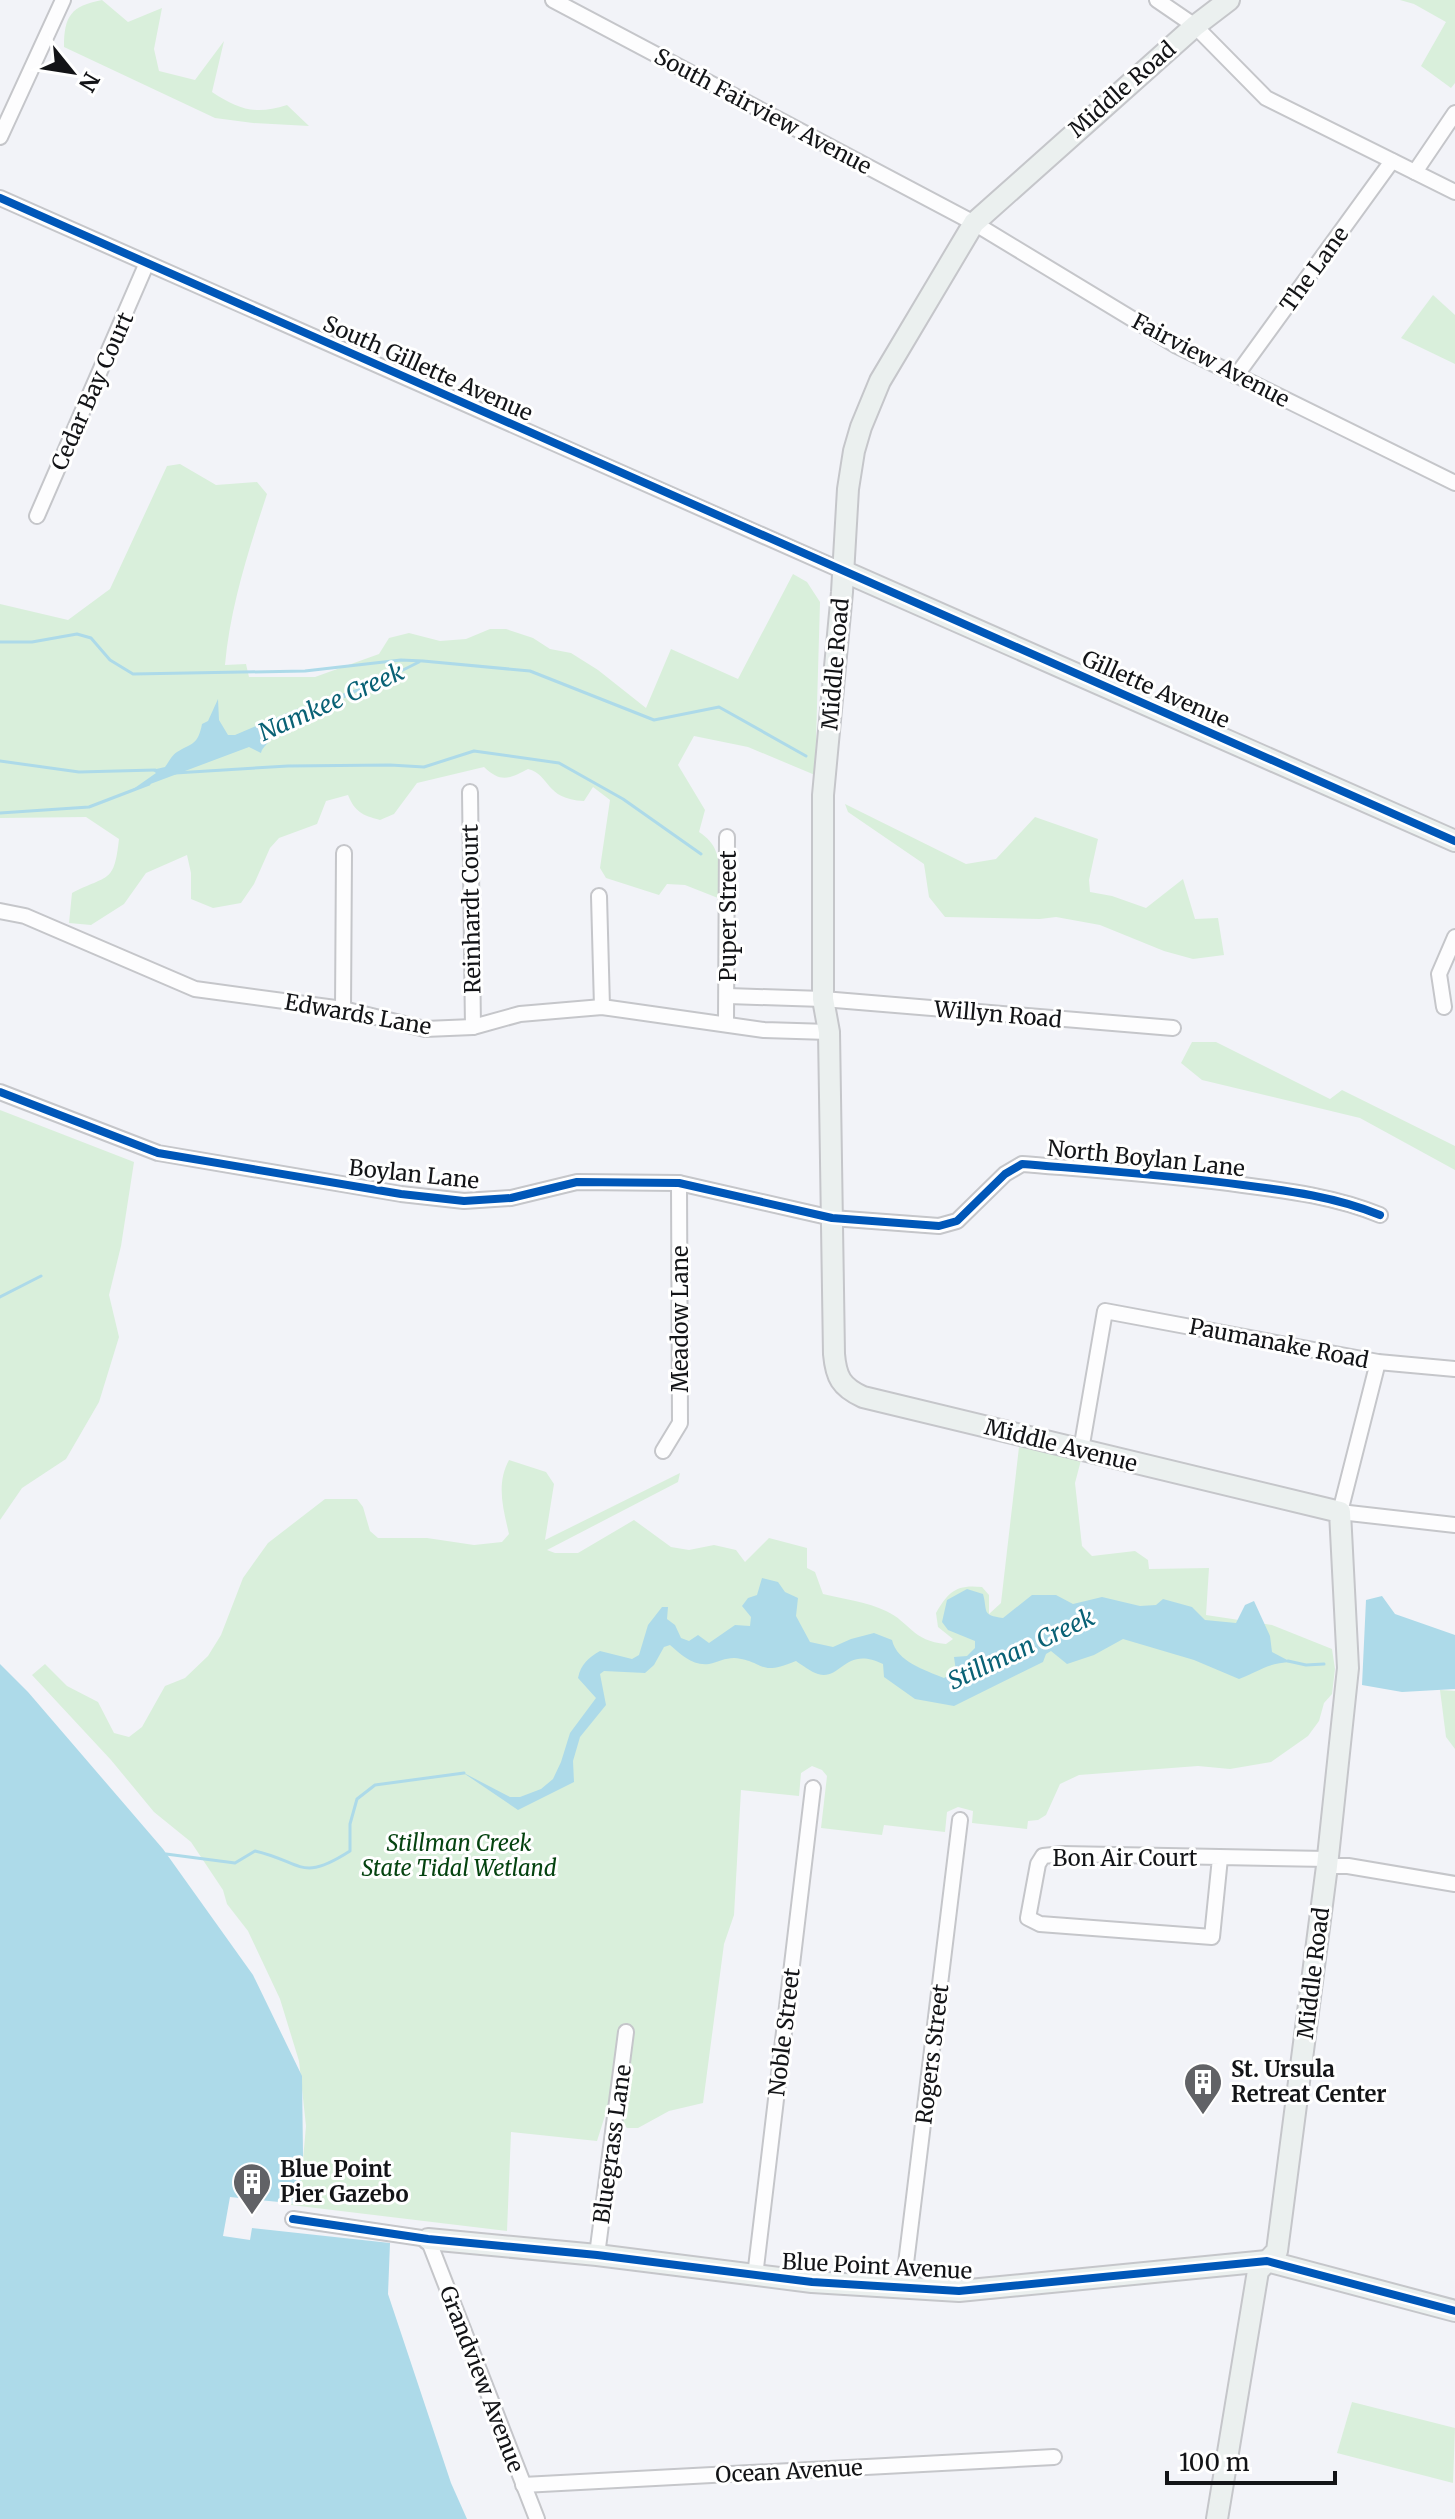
<svg xmlns="http://www.w3.org/2000/svg" width="1455" height="2519" font-family="Merriweather,serif">
  <style>
    .green { fill: #d9efdb }
    .water { fill: #addae9 }
    .lines { fill: none; stroke-linecap: round; stroke-linejoin: round }
    .stream { stroke: #addae9; stroke-width: 3 }
    .street-casing { stroke: #c5c6ca; stroke-width: 18 }
    .secondary-casing { stroke: #c5c6ca; stroke-width: 24 }
    .street { stroke: #fdfdfe; stroke-width: 14 }
    .secondary { stroke: #ebf0ef; stroke-width: 20 }
    .cycleway-casing { stroke: #fff; stroke-width: 13 }
    .cycleway { stroke: #0057b8; stroke-width: 8 }
    .labels { text-anchor: middle; dominant-baseline: central; stroke-width: 6; stroke-linejoin: round; paint-order: stroke }
    .street-label { font-size: 22px; fill: #131417; stroke: #fff }
    .park-label { font-size: 22px; font-style: italic; fill: #054310; stroke: #fff }
    .poi-label { font-size: 22px; font-weight: bold; fill: #131417; stroke: #fff; text-anchor: start }
    .water-label { font-size: 24px; font-style: italic; fill: #096175; stroke: #fff }
  </style>
  <rect width="100%" height="100%" fill="#f2f3f8"/>
  <!-- green -->
  <g class="green">
    <path d="M102 0 128 22 162 8 154 49 159 71 195 80 224 41 212 92C239 110 256 115 287 105L309 126 253 123 215 118 64 47C64 16 71 6 102 0Z"/>
    <polygon points="1400,0 1455,0 1455,83 1451,88 1421,66 1446,22 1414,4"/>
    <polygon points="1433,295 1455,315 1455,364 1401,338"/>
    <path d="M180 464 216 485 257 482 267 494C249 549 230 607 225 665L246 664 249 677H315L379 654 389 638 409 633 440 641 466 639 490 629H506L533 638 550 649 571 653 598 670 646 708 671 649 738 679 793 574 807 582 820 602 815 775 748 747 694 736 678 765 705 810 699 832C725 849 718 869 718 898L685 885 667 884 659 895 606 878 600 868 610 800 593 787 584 801C544 799 551 775 528 769 509 779 501 783 484 767L417 783 394 814 380 820C362 815 355 812 348 795L326 801 317 824 279 838 270 848 254 884 241 903 213 908 191 899V873L187 855 146 873 124 904 91 925 69 923 72 893C109 874 114 884 119 839L86 817 0 818V604L68 620 110 589 167 466Z"/>
    <polygon points="845,804 966,864 996,859 1035,817 1098,839 1089,880 1090,892 1112,896 1146,908 1183,879 1195,919 1218,918 1224,955 1193,959 1164,951 1100,925 1056,917 1040,919 945,917 929,897 924,864 848,812"/>
    <polygon points="1192,1042 1216,1042 1330,1099 1342,1090 1455,1146 1455,1170 1360,1118 1202,1080 1181,1063"/>
    <polygon points="0,1110 134,1162 121,1246 109,1295 119,1337 99,1402 66,1459 22,1488 0,1520"/>
    <path d="M1019 1447 1081 1460 1075 1483 1082 1546 1092 1556 1135 1551 1148 1560 1149 1569 1209 1568 1206 1615 1272 1625 1332 1649 1335 1669 1332 1694 1324 1703 1319 1721 1308 1736 1271 1762 1230 1769 1198 1766 1079 1775 1060 1784 1046 1815 1038 1820 1028 1821 1027 1829 972 1823 973 1811 958 1807 947 1812 945 1832 884 1825 882 1835 821 1828 827 1776 822 1770 812 1766 801 1773 799 1796 741 1790 734 1915 724 1944 703 2103 669 2111 638 2128H627L621 2121 623 2107 608 2106 597 2141 511 2132 507 2231 291 2205 303 2160 306 2126 299 2061 280 1999 248 1931 227 1904 223 1890 191 1842 154 1812 111 1760 32 1675 45 1664 67 1686 98 1702 114 1733 129 1737 142 1727 165 1686 185 1678 208 1656 221 1635 243 1578 268 1543 325 1499H357L363 1507 370 1531 378 1538H427L474 1545 502 1542 509 1534C503 1508 496 1484 509 1460L546 1472 554 1484 545 1540 680 1473 678 1482 547 1550 555 1553H578L634 1520 671 1547 689 1550 714 1545 736 1550 745 1562 769 1538 807 1548V1568L815 1572 823 1594C843 1599 868 1602 886 1611 910 1622 912 1641 946 1644L953 1639 938 1627 936 1613C948 1592 956 1584 982 1587L989 1595V1614L1001 1603Z"/>
    <polygon points="1440,1690 1455,1691 1455,1749 1446,1737"/>
    <polygon points="1352,2402 1455,2428 1453,2483 1337,2453"/>
  </g>
  <!-- water -->
  <g class="water">
    <path d="M383 680C357 693 268 730 261 753L249 747 129 792 156 773 152 770 165 767C168 763 172 755 177 752 192 743 198 745 202 724L208 721 218 699 219 720 228 735H235L294 710Z"/>
    <path d="M762 1578 778 1582 785 1592 798 1598 796 1616 810 1642 833 1647 851 1639 874 1633 892 1640C897 1662 925 1670 944 1678L956 1671 954 1657 967 1656 975 1648V1641L948 1630 942 1622 947 1600 967 1589 983 1594C988 1612 981 1615 1003 1618L1032 1595H1056L1073 1604 1102 1597 1140 1606 1156 1605 1163 1599 1192 1607 1205 1620 1236 1623 1245 1605 1254 1601 1270 1636 1272 1652 1291 1662C1267 1663 1260 1671 1239 1679L1194 1660 1123 1639 1094 1655 1067 1664 1051 1651 1046 1654 1043 1662 954 1706 915 1699 884 1677 883 1664C845 1645 841 1681 818 1674 811 1672 802 1665 796 1661 757 1677 766 1661 734 1658 725 1658 718 1662 709 1664 692 1666 682 1655 670 1645L664 1647 654 1665 645 1673 604 1671 600 1674 606 1705 580 1737 573 1761 574 1782 518 1810 462 1772 510 1797H520L541 1789 553 1779 561 1762 570 1733 596 1698 578 1678C581 1664 588 1658 600 1651L632 1659 639 1655 648 1625 662 1607H668L667 1619 675 1625 681 1638 689 1641 698 1635 709 1643 735 1625 750 1626 751 1617 742 1606 748 1598 757 1595Z"/>
    <polygon points="1382,1596 1395,1614 1455,1635 1455,1689 1402,1692 1362,1685 1366,1600"/>
    <polygon points="0,1664 28,1692 163,1849 253,1975 302,2076 303,2156 299,2204 230,2197 223,2236 250,2240 252,2228 390,2243 388,2294 451,2483 467,2519 0,2519"/>
  </g>
  <g class="lines">
    <!-- stream -->
    <g class="stream">
      <polyline points="0,642 32,642 77,634 91,638 110,660 133,674 305,671 401,660 423,661 530,671 654,720 719,707 806,756"/>
      <polyline points="379,682 419,662"/>
      <polyline points="0,761 79,772 155,770"/>
      <polyline points="175,773 288,766 390,765 424,767 474,751 559,763 623,799 701,854"/>
      <polyline points="0,813 89,807 149,784"/>
      <polyline points="0,1297 41,1276"/>
      <polyline points="1288,1661 1306,1665 1324,1664"/>
      <path d="M166 1854 235 1863 255 1851C303 1862 300 1883 350 1851V1824L357 1799 375 1785 464 1773"/>
    </g>
    <defs>
      <g id="street">
        <polyline points="553,0 974,223 1177,346 1455,483"/>
        <polyline points="1157,0 1195,26 1266,98 1455,192"/>
        <polyline points="0,137 63,0"/>
        <polyline points="1415,172 1455,113"/>
        <polyline points="0,198 843,571"/>
        <polyline points="1236,376 1392,161"/>
        <polyline points="37,516 146,265"/>
        <polyline points="470,792 473,1027"/>
        <polyline points="599,896 602,1007"/>
        <polyline points="0,911 25,916 195,989 343,1009 425,1029 473,1027 520,1014 602,1007 764,1030 829,1032"/>
        <polyline points="728,996 823,999 1173,1028"/>
        <polyline points="1444,1007 1439,974 1455,937"/>
        <polyline points="343,1009 344,853"/>
        <polyline points="726,1023 727,837"/>
        <path d="M0 1092 158 1153 401 1194 464 1201 511 1198 577 1182 679 1183 832 1218 939 1226 957 1221 1005 1174 1022 1164C1095 1170 1169 1175 1243 1185 1290 1191 1336 1197 1380 1215"/>
        <polyline points="1378,1362 1340,1512 1455,1525"/>
        <polyline points="1081,1450 1105,1311 1378,1362 1455,1369"/>
        <polyline points="663,1451 680,1423 679,1183"/>
        <polyline points="1220,1858 1212,1937 1040,1924 1028,1918 1038,1864 1043,1856 1063,1854 1328,1859"/>
        <polyline points="1327,1866 1348,1866 1455,1884"/>
        <polyline points="293,2219 428,2239 537,2519"/>
        <polyline points="597,2255 626,2032"/>
        <polyline points="755,2276 813,1788"/>
        <polyline points="903,2288 960,1820"/>
        <polyline points="523,2485 1054,2457"/>
      </g>
      <g id="secondary">
        <polyline points="843,571 1455,841"/>
        <polyline points="428,2239 597,2255 812,2282 959,2291 1267,2261 1455,2311"/>
        <path d="M1217 2519 1258 2271 1277 2251 1327 1866 1348 1668 1340 1512 863 1397C841 1387 836 1377 834 1354L829 1032 823 999V795L842 592 848 489 854 451 861 427 880 381 974 223 1195 26 1229 0"/>
      </g>
    </defs>
    <!-- street casing -->
    <use href="#street" class="street-casing"/>
    <!-- secondary casing -->
    <use href="#secondary" class="secondary-casing"/>
    <!-- street -->
    <use href="#street" class="street"/>
    <!-- secondary -->
    <use href="#secondary" class="secondary"/>
    <defs>
      <g id="cycleway">
        <polyline points="0,198 1455,841"/>
        <path d="M0 1092 158 1153 401 1194 464 1201 511 1198 577 1182 679 1183 832 1218 939 1226 957 1221 1005 1174 1022 1164C1095 1170 1169 1175 1243 1185 1290 1191 1336 1197 1380 1215"/>
        <polyline points="293,2219 428,2239 597,2255 812,2282 959,2291 1267,2261 1455,2311"/>
      </g>
    </defs>
    <!-- cycleway casing -->
    <use href="#cycleway" class="cycleway-casing"/>
    <!-- cycleway -->
    <use href="#cycleway" class="cycleway"/>
  </g>
  <!-- icons -->
  <defs>
    <symbol id="building-pin" viewBox="-11 -11 22 30"><path d="M0 17L-7.5 6A9.5 9.5 0 1 1 7.5 6Z" fill="#616266" stroke="#fff"/><path d="M-4-6H4V6H1V3H-1V6H-4ZM-2.5-4.3h1.7v1.8h-1.7ZM.8-4.3h1.7v1.8H.8ZM-2.5-1h1.7V.8h-1.7ZM.8-1h1.7V.8H.8Z" fill="#fff"/></symbol>
  </defs>
  <g fill-rule="evenodd">
    <use href="#building-pin" x="1181" y="2060" width="44" height="60"/>
    <use href="#building-pin" x="230" y="2160" width="44" height="60"/>
  </g>
  <g class="labels">
    <!-- street labels -->
    <g class="street-label">
      <text transform="translate(1122 89) rotate(-41)">Middle Road</text>
      <text transform="translate(763 111) rotate(28)">South Fairview Avenue</text>
      <text transform="translate(1314 269) rotate(-54)">The Lane</text>
      <text transform="translate(1211 360) rotate(28)">Fairview Avenue</text>
      <text transform="translate(428 368) rotate(24)">South Gillette Avenue</text>
      <text transform="translate(92 391) rotate(-66)">Cedar Bay Court</text>
      <text transform="translate(835 664) rotate(-85)">Middle Road</text>
      <text transform="translate(1156 689) rotate(24)">Gillette Avenue</text>
      <text transform="translate(471 909) rotate(-91)">Reinhardt Court</text>
      <text transform="translate(728 916) rotate(-90)">Puper Street</text>
      <text transform="translate(358 1014) rotate(10)">Edwards Lane</text>
      <text transform="translate(998 1014) rotate(5)">Willyn Road</text>
      <text transform="translate(1146 1158) rotate(6)">North Boylan Lane</text>
      <text transform="translate(414 1174) rotate(6)">Boylan Lane</text>
      <text transform="translate(680 1319) rotate(-90)">Meadow Lane</text>
      <text transform="translate(1279 1343) rotate(11)">Paumanake Road</text>
      <text transform="translate(1061 1445) rotate(14)">Middle Avenue</text>
      <text x="1125" y="1858">Bon Air Court</text>
      <text transform="translate(1313 1973) rotate(-83)">Middle Road</text>
      <text transform="translate(784 2032) rotate(-83)">Noble Street</text>
      <text transform="translate(932 2054) rotate(-83)">Rogers Street</text>
      <text transform="translate(612 2144) rotate(-82)">Bluegrass Lane</text>
      <text transform="translate(877 2266) rotate(3)">Blue Point Avenue</text>
      <text transform="translate(482 2379) rotate(69)">Grandview Avenue</text>
      <text transform="translate(789 2471) rotate(-3)">Ocean Avenue</text>
    </g>
    <!-- park labels -->
    <g class="park-label">
      <text x="459" y="1843">Stillman Creek<tspan x="459" dy="25">State Tidal Wetland</tspan></text>
    </g>
    <!-- poi labels -->
    <g class="poi-label">
      <text x="1231" y="2069">St. Ursula<tspan x="1231" dy="25">Retreat Center</tspan></text>
      <text x="280" y="2169">Blue Point<tspan x="280" dy="25">Pier Gazebo</tspan></text>
    </g>
    <!-- water labels -->
    <g class="water-label">
      <text transform="translate(331 702) rotate(-24)">Namkee Creek</text>
      <text transform="translate(1021 1649) rotate(-25)">Stillman Creek</text>
    </g>
  </g>
  <!-- north arrow -->
  <g transform="translate(72 72) rotate(120)" stroke="#ffffff" stroke-width="6" paint-order="stroke">
  <path d="M0-6L14 30L0 20L-14 30Z" fill="#131417"/>
  <text y="-12" font-size="22" font-weight="bold" text-anchor="middle" fill="#131417">N</text>
  </g>
  <!-- scale -->
  <path d="M1167 2471v12h168v-12" fill="none" stroke="#131417" stroke-width="4"/>
  <text x="1179" y="2471" font-size="24" fill="#131417" stroke="#ffffff" stroke-width="6" paint-order="stroke">100 m</text>
</svg>
